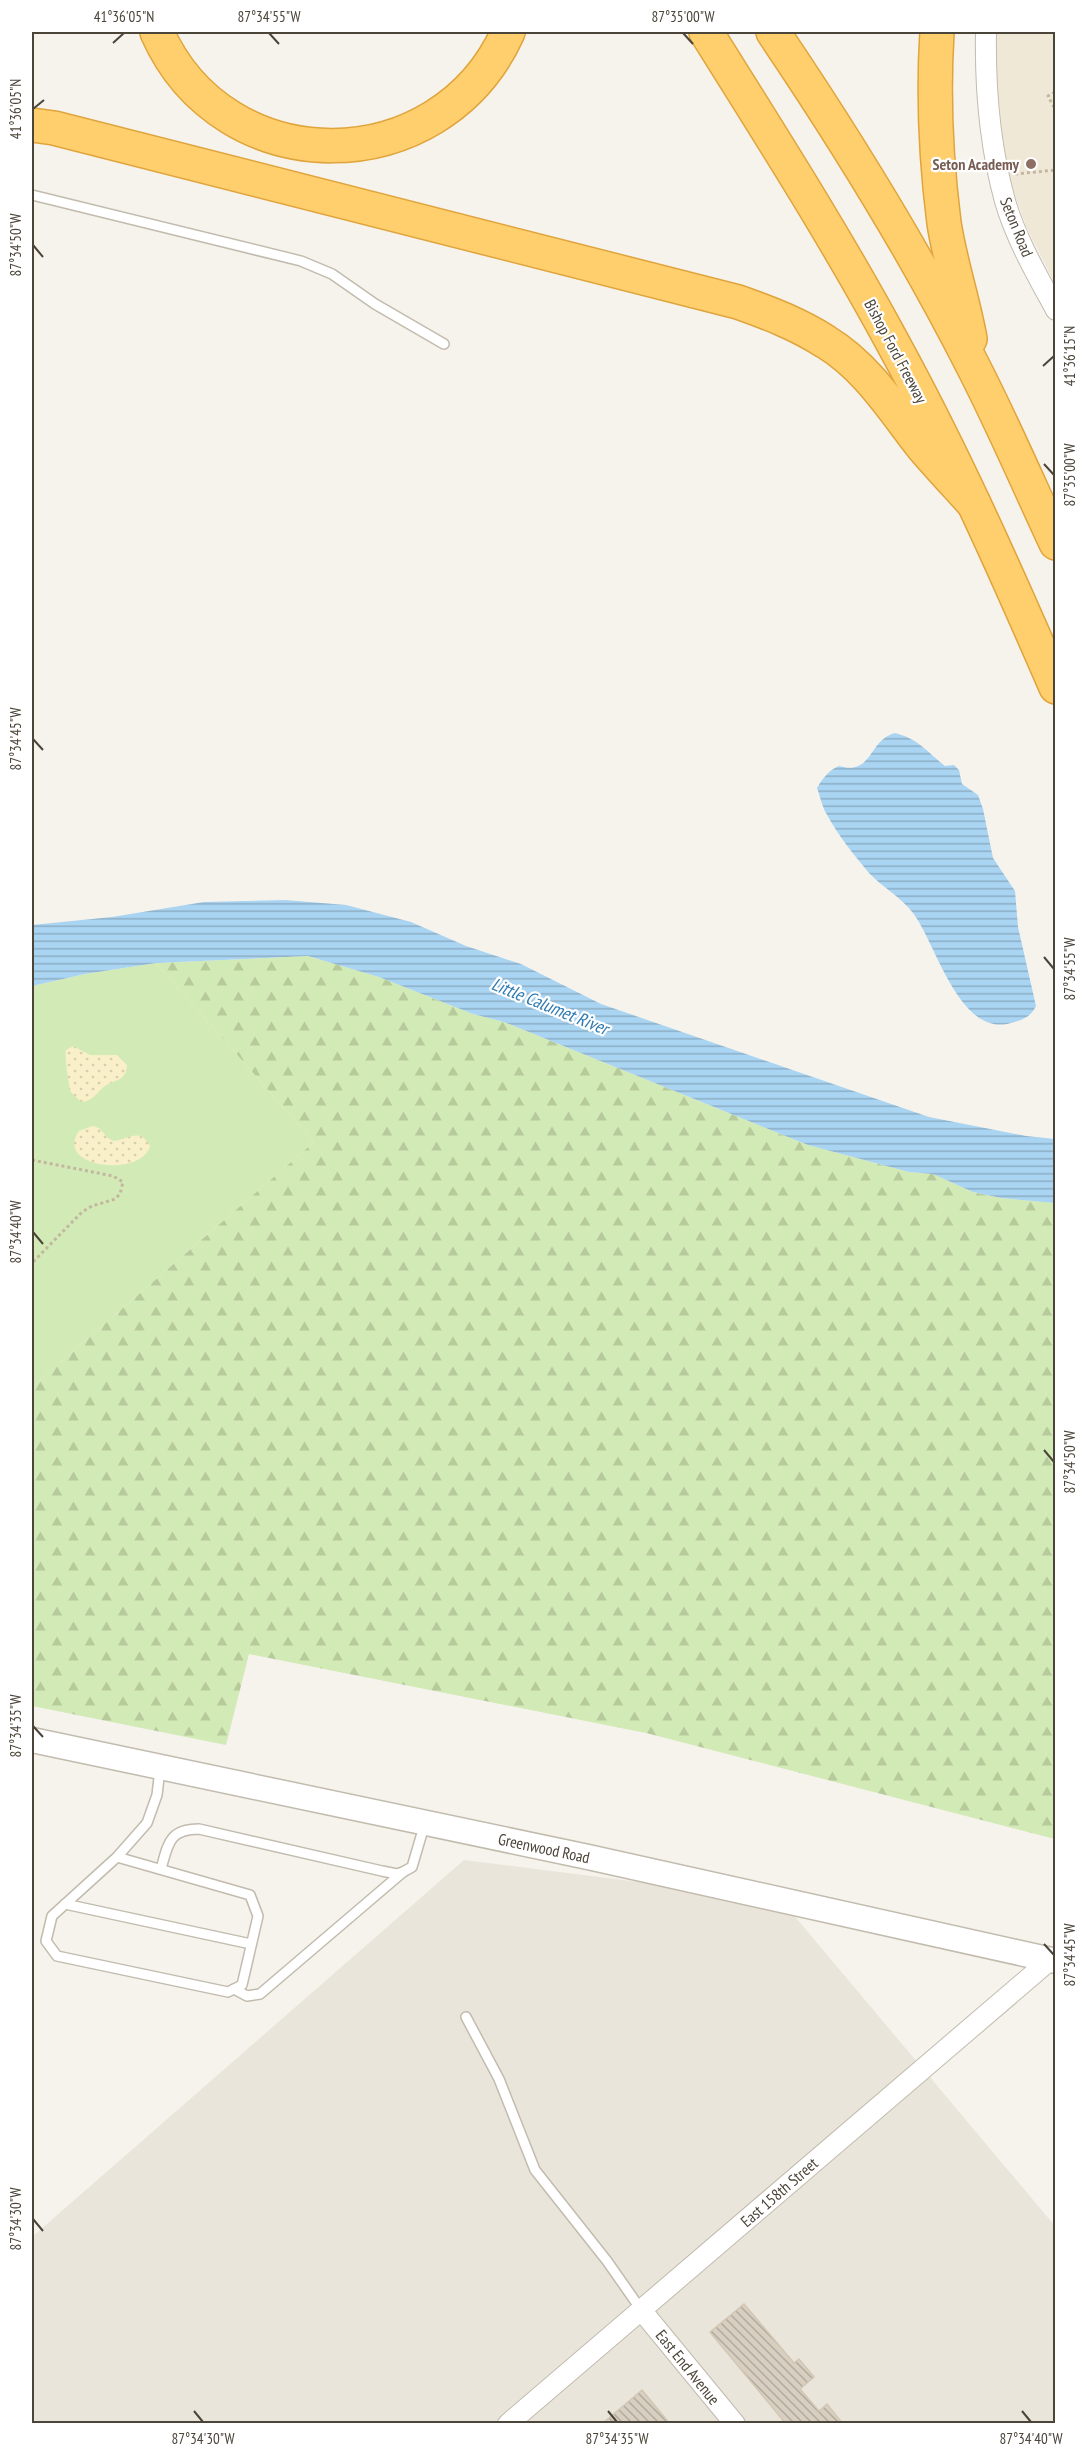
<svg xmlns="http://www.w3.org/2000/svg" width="1087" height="2455" font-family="'PT Sans Narrow',sans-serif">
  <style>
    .residential { fill: #eae5da }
    .education { fill: #efe8d6 }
    .green { fill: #d2eab5 }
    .forest { fill: url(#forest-firs) }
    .sand { fill: url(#sand-dots) }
    .water { fill: url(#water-rules) }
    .building { fill: url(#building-back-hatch); stroke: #d3c7b4; stroke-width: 1.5 }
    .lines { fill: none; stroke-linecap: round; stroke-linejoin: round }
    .service-casing { stroke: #c2bbae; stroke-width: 12 }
    .minor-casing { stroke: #c2bbae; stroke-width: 22 }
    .tertiary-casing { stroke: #c2bbae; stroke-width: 27 }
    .motorway-casing { stroke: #e0a43c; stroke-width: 36 }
    .path { stroke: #c4b79f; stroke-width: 3; stroke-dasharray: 3 3; stroke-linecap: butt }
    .service { stroke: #fff; stroke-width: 9 }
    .minor { stroke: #fff; stroke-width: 20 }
    .tertiary { stroke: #fff; stroke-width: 24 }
    .motorway { stroke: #ffcf6e; stroke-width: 33 }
    .ticks { fill: none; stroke: #4b4439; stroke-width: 2 }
    .education-dot { fill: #8d6e63; stroke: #fff; stroke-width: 2 }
    .labels { text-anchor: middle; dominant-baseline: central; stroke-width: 4.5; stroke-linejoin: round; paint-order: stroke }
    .education-label { font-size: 16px; font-weight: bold; fill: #785e54; stroke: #fff; text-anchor: end }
    .street-label { font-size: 16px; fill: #4b4439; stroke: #fff }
    .water-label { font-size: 18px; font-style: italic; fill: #2e7ab2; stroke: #fff }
    .neatline { fill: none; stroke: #4b4439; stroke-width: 2 }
    .ticks-label { font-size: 15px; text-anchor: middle; fill: #4b4439 }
  </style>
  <defs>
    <pattern id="forest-firs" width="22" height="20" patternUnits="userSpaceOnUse" patternTransform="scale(1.5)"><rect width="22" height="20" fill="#d2eab5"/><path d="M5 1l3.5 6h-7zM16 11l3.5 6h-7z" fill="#b6ca9c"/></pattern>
    <pattern id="sand-dots" width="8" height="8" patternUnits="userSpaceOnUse" patternTransform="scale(1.5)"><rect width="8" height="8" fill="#f9efc9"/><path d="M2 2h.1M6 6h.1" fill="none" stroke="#d7cead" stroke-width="1.8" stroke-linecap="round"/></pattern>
    <pattern id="water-rules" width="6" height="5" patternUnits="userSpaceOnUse" patternTransform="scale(1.5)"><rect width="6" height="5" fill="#a9d4f2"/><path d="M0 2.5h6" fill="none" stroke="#8caec5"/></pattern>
    <pattern id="building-back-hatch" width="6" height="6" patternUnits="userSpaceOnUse" patternTransform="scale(1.5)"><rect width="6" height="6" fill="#d8cfc1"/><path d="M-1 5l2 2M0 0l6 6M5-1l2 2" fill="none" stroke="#b1aa9e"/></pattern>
  </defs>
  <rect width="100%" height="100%" fill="#f6f3ec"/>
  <!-- residential -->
  <polygon class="residential" points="464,1860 781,1900 1055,2226 1055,2423 32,2423 32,2237"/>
  <!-- education -->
  <polygon class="education" points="995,32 1055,32 1055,284 1026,226 1012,186 1003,142 997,83"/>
  <!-- green -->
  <polygon class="green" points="156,963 314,1142 32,1387 32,986 85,974"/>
  <!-- forest -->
  <polygon class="forest" points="308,956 379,977 473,1014 504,1022 808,1145 909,1172 933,1174 973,1192 1001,1198 1055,1203 1055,1839 646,1733 249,1654 226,1745 32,1706 32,1387 314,1142 156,963"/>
  <!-- sand -->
  <g class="sand">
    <path d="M73 1046 90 1055H117L127 1065C126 1082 115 1079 105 1086 96 1093 94 1101 81 1102L70 1091C69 1082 64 1057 66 1050Z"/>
    <path d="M92 1126C103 1127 104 1138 114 1141 129 1139 140 1127 150 1146 142 1178 53 1168 79 1131Z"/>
  </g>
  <!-- water -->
  <g class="water">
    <path d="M895 733C919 739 927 752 945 766L954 765 959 770 962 784 978 795 983 809 993 858 1015 891 1018 927 1036 1006C1031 1017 1022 1020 1011 1023 959 1038 936 943 913 913 901 897 882 887 869 873 854 855 837 834 826 813 822 806 820 796 817 788 822 779 829 770 839 766 873 776 868 740 895 733Z"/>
    <polygon points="285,900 346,905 411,922 466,946 521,964 601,1004 929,1117 1026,1136 1055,1139 1055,1203 1001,1198 973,1192 933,1174 909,1172 808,1145 504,1022 473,1014 379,977 308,956 156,963 85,974 32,986 32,925 112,917 204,902"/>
  </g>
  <!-- building -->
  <g class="building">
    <polygon points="744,2304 794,2363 799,2359 814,2377 800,2389 819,2411 827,2404 843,2424 786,2424 710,2332"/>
    <polygon points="642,2390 670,2424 602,2424"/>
  </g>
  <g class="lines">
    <defs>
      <g id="service">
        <polyline points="32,195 301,261 332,274 375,304 444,344"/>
        <polyline points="117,1857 250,1895 258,1916 242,1985 228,1992 57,1956 46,1941 52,1916 117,1857 147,1823 157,1795 160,1769"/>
        <path d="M161 1869C168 1844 169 1829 199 1829L382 1871 397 1874 403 1872"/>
        <polyline points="65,1904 251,1944"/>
        <polyline points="234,1989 247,1996 260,1994 403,1872 412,1867 425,1823"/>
        <polyline points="466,2017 499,2079 535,2170 607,2261 642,2311"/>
      </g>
      <g id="minor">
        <path d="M986 32C985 87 990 147 1005 201 1016 239 1037 275 1056 310"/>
        <polyline points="642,2311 735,2424"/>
        <polyline points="508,2424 1050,1960"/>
      </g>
      <polyline id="tertiary" points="32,1740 588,1857 1056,1961"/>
      <g id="motorway">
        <path d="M157 32C224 184 440 183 508 32"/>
        <path d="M706 32C771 136 837 239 895 347 955 457 1006 572 1056 687"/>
        <path d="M773 32C846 140 916 253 975 370 1004 427 1029 485 1056 543"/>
        <path d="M937 32C933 95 936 160 944 223 950 262 963 300 970 339"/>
        <path d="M32 125 54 128 738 302C769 313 798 324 826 342 867 367 893 409 922 446 939 466 957 485 974 504"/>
      </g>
    </defs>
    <!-- service casing -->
    <use href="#service" class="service-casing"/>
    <!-- minor casing -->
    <use href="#minor" class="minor-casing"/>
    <!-- tertiary casing -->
    <use href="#tertiary" class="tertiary-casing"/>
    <!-- motorway casing -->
    <use href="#motorway" class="motorway-casing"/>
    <!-- path -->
    <g class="path">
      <polyline points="1055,92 1048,96 1056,111"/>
      <polyline points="1015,174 1056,170"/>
      <polyline points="32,1160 113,1176 123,1182 120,1194 115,1199 92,1206 82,1212 32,1263"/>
    </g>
    <!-- service -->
    <use href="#service" class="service"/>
    <!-- minor -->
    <use href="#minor" class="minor"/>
    <!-- tertiary -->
    <use href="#tertiary" class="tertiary"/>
    <!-- motorway -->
    <use href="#motorway" class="motorway"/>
  </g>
  <!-- ticks -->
  <path class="ticks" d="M269 33 279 44M683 33 693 44M113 43 124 33M33 109 44 100M33 245 43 257M1043 366 1054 356M1044 464 1054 475M33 739 43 750M1044 957 1054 969M33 1232 43 1244M1044 1450 1054 1462M33 1726 43 1737M1044 1944 1054 1955M33 2219 43 2231M194 2411 203 2422M608 2411 617 2422M1022 2411 1031 2422"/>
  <!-- markers -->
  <circle class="education-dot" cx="1031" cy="164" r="6"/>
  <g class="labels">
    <!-- education labels -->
    <g class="education-label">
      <text x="1019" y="164">Seton Academy</text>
    </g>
    <!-- street labels -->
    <g class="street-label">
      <text transform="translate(1017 227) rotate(68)">Seton Road</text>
      <text transform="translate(896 351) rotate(62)">Bishop Ford Freeway</text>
      <text transform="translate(544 1848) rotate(12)">Greenwood Road</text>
      <text transform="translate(779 2192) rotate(-41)">East 158th Street</text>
      <text transform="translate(688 2367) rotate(51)">East End Avenue</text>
    </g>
    <!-- water labels -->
    <g class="water-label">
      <text transform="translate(550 1006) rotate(22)">Little Calumet River</text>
    </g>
  </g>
  <!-- border -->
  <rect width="1087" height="2455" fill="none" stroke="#ffffff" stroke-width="66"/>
  <rect x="33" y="33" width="1021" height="2389" class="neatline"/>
  <g class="ticks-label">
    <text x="124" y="22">41°36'05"N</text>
    <text x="269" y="22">87°34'55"W</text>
    <text x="683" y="22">87°35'00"W</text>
    <text transform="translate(16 109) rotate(-90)" y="5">41°36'05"N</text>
    <text transform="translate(16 245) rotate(-90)" y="5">87°34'50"W</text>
    <text transform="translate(1070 356) rotate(-90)" y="5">41°36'15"N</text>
    <text transform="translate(1070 475) rotate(-90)" y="5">87°35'00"W</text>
    <text transform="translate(16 739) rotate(-90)" y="5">87°34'45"W</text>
    <text transform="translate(1070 969) rotate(-90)" y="5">87°34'55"W</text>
    <text transform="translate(16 1232) rotate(-90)" y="5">87°34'40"W</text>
    <text transform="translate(1070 1462) rotate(-90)" y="5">87°34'50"W</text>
    <text transform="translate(16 1726) rotate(-90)" y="5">87°34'35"W</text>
    <text transform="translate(1070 1955) rotate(-90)" y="5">87°34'45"W</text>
    <text transform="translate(16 2219) rotate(-90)" y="5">87°34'30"W</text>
    <text x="203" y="2444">87°34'30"W</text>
    <text x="617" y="2444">87°34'35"W</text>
    <text x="1031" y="2444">87°34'40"W</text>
  </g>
</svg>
